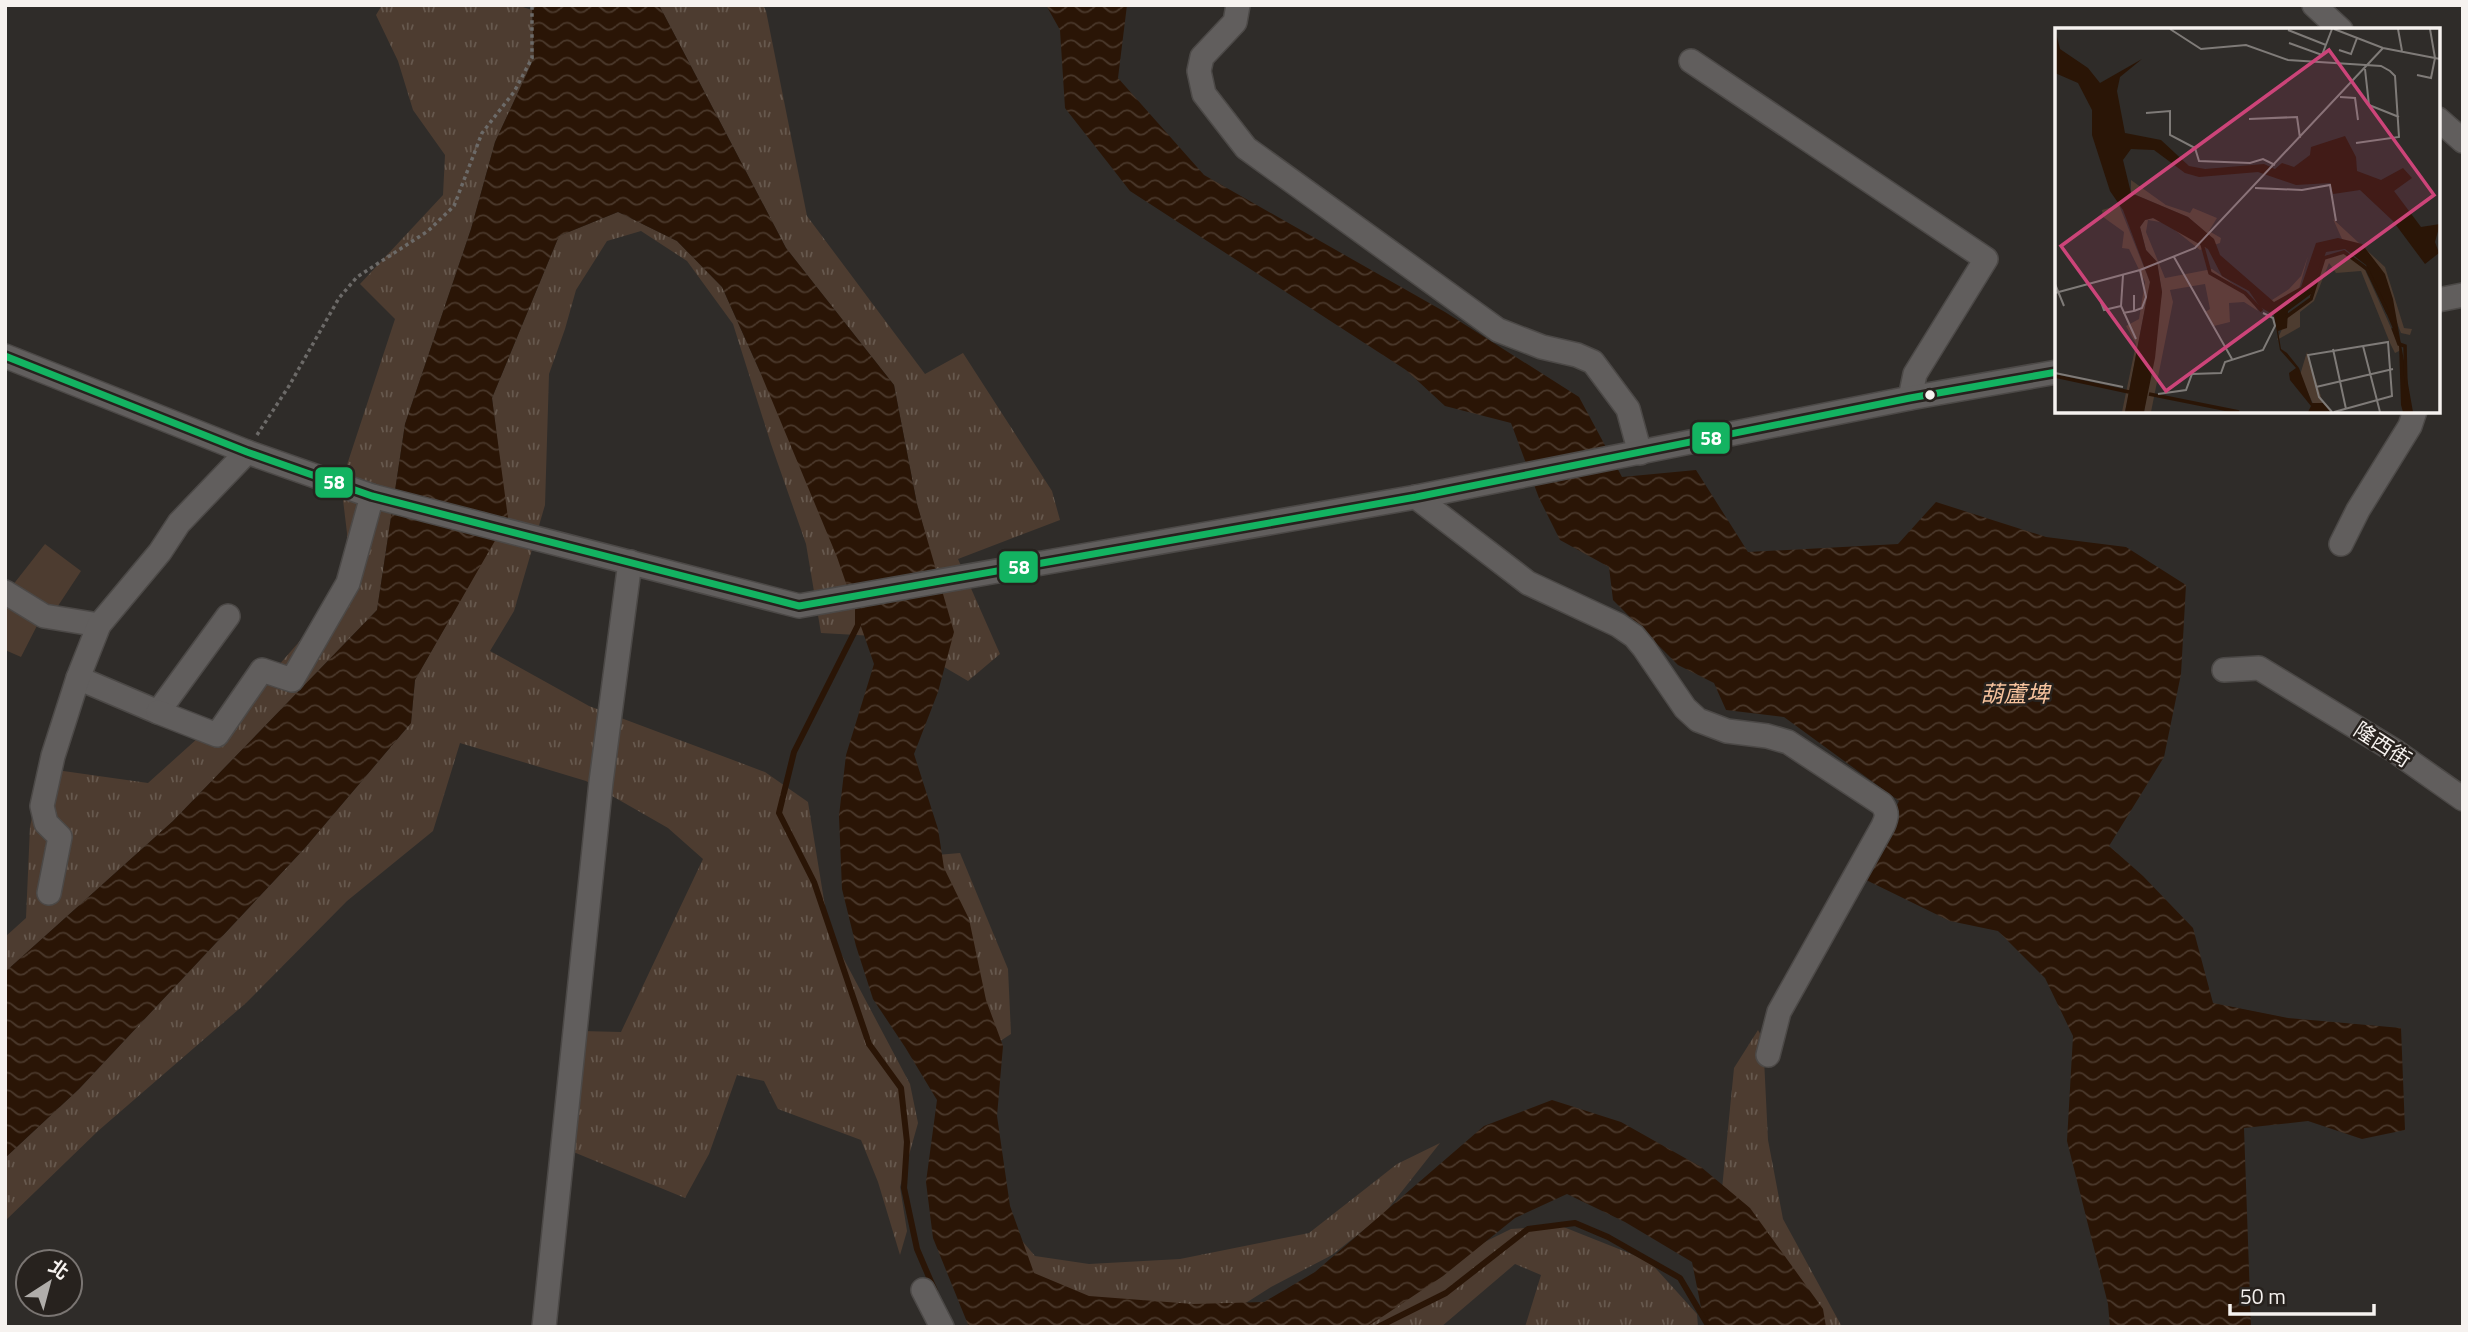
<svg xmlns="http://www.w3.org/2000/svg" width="2468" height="1332" font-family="'Titillium Web','Noto Sans TC',sans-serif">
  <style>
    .grass { fill: url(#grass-tufts) }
    .garden { fill: #4d3c30 }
    .water { fill: url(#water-waves) }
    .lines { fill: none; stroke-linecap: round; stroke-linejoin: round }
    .stream { stroke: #2a1506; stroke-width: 6 }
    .minor-casing { stroke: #4c4947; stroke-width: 26 }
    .path { stroke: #6c6a68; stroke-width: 3.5; stroke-dasharray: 3.5 3.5; stroke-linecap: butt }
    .minor { stroke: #615e5d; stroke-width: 23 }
    .bus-1-casing { stroke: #27221e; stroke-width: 12 }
    .bus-1 { stroke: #13b361; stroke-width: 7 }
    .bus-dot { fill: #f6f2ef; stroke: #27221e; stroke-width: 2.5 }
    .labels { text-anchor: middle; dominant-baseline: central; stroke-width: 5; stroke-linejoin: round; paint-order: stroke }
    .street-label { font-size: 21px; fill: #f6f2ef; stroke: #27221e }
    .water-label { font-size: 23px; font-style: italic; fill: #f6c29d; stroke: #27221e }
    .inset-river { fill: none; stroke: #2a1506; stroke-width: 3.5 }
    .inset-road { fill: none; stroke: #7f7b78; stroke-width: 2 }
    .view { fill: #cc4479; fill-opacity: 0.15; stroke: #cc4479; stroke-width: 3.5 }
    .inset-edge { fill: none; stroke: #f6f2ef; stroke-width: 3.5 }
    .line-badge { stroke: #27221e; stroke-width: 2.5 }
    .badge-label { font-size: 19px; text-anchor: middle; font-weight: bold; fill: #fff }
  </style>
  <defs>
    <pattern id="grass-tufts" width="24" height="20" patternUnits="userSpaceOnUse" patternTransform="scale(1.75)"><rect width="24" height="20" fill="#4d3c30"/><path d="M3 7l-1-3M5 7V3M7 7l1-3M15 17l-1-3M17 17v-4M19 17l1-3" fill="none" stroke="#67594e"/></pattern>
    <pattern id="water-waves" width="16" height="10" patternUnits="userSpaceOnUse" patternTransform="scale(1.75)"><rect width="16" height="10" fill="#2a1506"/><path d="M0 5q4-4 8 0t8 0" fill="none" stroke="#4a382b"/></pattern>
  </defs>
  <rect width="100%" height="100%" fill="#2f2c29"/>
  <!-- grass -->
  <g class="grass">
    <polygon points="382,5 517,5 532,10 534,58 495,142 471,229 405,424 377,610 173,821 5,972 5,937 26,918 30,827 42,768 148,783 278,666 346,588 347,533 341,483 395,319 360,284 443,195 445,155 413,110 398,61 376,15"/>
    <polygon points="659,5 763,5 766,11 807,216 925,374 963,353 1052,491 1060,520 958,559 1000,654 968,681 893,637 821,633 806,544 771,444 733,324 687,261 641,231 607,241 576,290 565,329 549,374 545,505 514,611 490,651 589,706 765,772 808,802 829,931 910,1084 918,1123 900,1187 907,1231 900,1255 878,1182 861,1140 778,1109 764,1081 737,1075 709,1154 685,1198 571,1151 581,1031 621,1032 703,859 668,828 586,781 460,743 433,831 347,901 246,1003 98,1131 5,1221 5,1158 79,1089 304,849 411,723 415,680 507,518 492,398 559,236 618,212 677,241 722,287 761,374 927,540 917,504 894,385 786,248"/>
    <polygon points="960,853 1008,969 1011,1034 988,1049 937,855"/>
    <polygon points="1758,1030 1763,1039 1768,1140 1783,1219 1842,1327 1776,1327 1722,1189 1734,1068"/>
    <polygon points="1440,1143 1384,1214 1332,1255 1271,1287 1219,1320 1021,1285 1006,1222 1035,1256 1089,1264 1180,1259 1309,1233 1397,1164"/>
    <polygon points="1561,1226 1649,1261 1697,1314 1698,1327 1525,1327 1541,1275 1515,1264 1441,1327 1349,1327 1448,1260 1511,1229"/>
  </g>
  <!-- garden -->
  <polygon class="garden" points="45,544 81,571 52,615 44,612 21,657 5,650 5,595"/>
  <!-- water -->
  <g class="water">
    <polygon points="532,5 659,5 786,248 894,385 917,504 954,632 938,692 914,754 938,829 944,868 969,919 986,1000 1003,1046 997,1116 1010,1206 1034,1273 1089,1296 1193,1304 1264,1302 1315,1272 1484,1126 1552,1100 1621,1122 1701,1167 1750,1208 1823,1309 1826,1327 1705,1327 1692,1262 1625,1222 1567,1194 1515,1218 1443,1276 1367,1327 969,1327 933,1238 926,1182 937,1100 905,1047 873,999 856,946 842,889 839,816 846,755 874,664 837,557 761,374 722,287 677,241 618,212 559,236 492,398 508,518 415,680 411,723 304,849 79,1089 5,1158 5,972 173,821 377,610 405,424 471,229 495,142 534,58"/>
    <polygon points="1046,5 1127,5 1118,78 1204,175 1445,312 1579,397 1622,477 1696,470 1748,552 1898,544 1936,502 2046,537 2126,547 2186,585 2181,674 2164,757 2109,846 2143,876 2193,928 2213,1003 2288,1018 2401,1028 2405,1130 2362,1139 2308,1121 2244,1128 2251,1327 2110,1327 2108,1304 2067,1141 2073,1036 2045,978 1998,931 1950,921 1862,878 1899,801 1784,717 1726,710 1714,683 1678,665 1613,600 1609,567 1560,540 1539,498 1511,423 1445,406 1406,370 1130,191 1065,108 1060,30"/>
  </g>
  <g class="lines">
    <!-- stream -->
    <g class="stream">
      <polyline points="858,609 858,625 794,752 779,813 814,882 869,1044 901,1088 907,1142 904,1188 917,1249 935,1291"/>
      <polyline points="1378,1327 1446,1293 1528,1229 1575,1223 1608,1237 1680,1278 1709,1327"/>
    </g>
    <defs>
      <g id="minor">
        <polyline points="1238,5 1235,22 1202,57 1199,71 1204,94 1246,148 1498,330 1542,347 1577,355 1593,362 1628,409 1640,453"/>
        <polyline points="2314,5 2341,30"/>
        <polyline points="1691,61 1986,259 1915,374 1910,398"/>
        <polyline points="2438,119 2463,141"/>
        <polyline points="2438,300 2463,295"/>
        <polyline points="5,356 247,452 372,496 799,606 1416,497 1910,398 2057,372"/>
        <path d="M1416 497 1528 583 1618 625 1634 636 1644 648 1685 708 1698 720 1727 731 1767 736 1788 742 1882 804C1888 813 1887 817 1883 826L1779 1012 1768 1055"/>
        <polyline points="2341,544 2358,510 2410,426 2415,411"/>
        <polyline points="5,592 44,616 99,625"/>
        <polyline points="2224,670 2259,668 2395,751 2463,799"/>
        <polyline points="78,678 158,712 228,616"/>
        <polyline points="158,712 217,735 262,670 292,680 348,583 372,496"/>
        <polyline points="49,893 60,837 46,823 42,806 53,756 78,678 99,625 160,552 179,523 247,452"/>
        <polyline points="923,1290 942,1327"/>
        <polyline points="544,1327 601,782 630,562"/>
      </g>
    </defs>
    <!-- minor casing -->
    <use href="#minor" class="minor-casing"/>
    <!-- path -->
    <polyline class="path" points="257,435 289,386 339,298 357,277 428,231 454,206 482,133 514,92 532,58 532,5"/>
    <!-- minor -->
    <use href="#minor" class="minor"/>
    <defs>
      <polyline id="bus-1" points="5,356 247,452 372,496 799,606 1416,497 1910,398 2057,372"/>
    </defs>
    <!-- bus-1 casing -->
    <use href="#bus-1" class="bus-1-casing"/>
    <!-- bus-1 -->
    <use href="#bus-1" class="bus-1"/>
  </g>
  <!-- markers -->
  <circle class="bus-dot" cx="1930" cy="395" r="6"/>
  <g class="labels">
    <!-- street labels -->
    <g class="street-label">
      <text transform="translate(2383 744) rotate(33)">隆西街</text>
    </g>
    <!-- water labels -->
    <g class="water-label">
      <text x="2015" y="693">葫蘆埤</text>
    </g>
  </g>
  <!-- overview -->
  <g transform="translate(2055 28)">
    <rect width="385" height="385" fill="#2f2c29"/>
    <path d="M76 152 111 177 135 185 138 180 162 190 154 203 166 210 165 215 145 222 111 195 93 192 91 204 110 250 157 241 194 267 203 283 189 274 174 275 175 294 159 298 150 284 155 281 150 256 115 262 118 274 96 384H89L107 264 102 234 91 222 85 199 90 192 98 190 107 192 140 212 149 203 133 189 76 165ZM64 177 95 254 70 384H67L81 316 71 298 84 291 90 254 74 221 67 220 69 204 48 189 47 182ZM278 191 330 239 349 300 357 301 355 307 346 305 325 251 287 211ZM285 225 294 226 310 242 346 322 340 325 335 315 306 243 281 245 274 235 259 273 245 284V299L222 312 234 286 254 271 267 232ZM253 228 243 265 218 277 212 271 217 272 234 261 246 248ZM252 324 268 375 259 378 245 347Z" fill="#4d3c30"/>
    <path d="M0 1 5 21 33 40 45 55 87 31 65 49 62 63 70 105 106 112 134 138 150 141 209 136 220 141 227 135 239 139 255 127 256 119 290 108 301 129 302 143 326 152 348 140 357 150 339 163 366 199 385 196 380 214 384 225 370 236 338 193 305 162 278 166 275 155 241 157 203 144 144 149 130 145 99 122 76 121 68 132 76 165 133 189 159 211 165 227 219 274 246 259 261 215 283 210 307 216 330 246 338 271 358 384H348L346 377 344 315 311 237 290 221 271 224 256 266 233 283 232 300 223 303 226 321 232 325 244 340 257 375H268L277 384H253L256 378 235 352 234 345 241 340 225 322 219 287 205 279 194 263 167 248 153 221 98 190 90 192 85 199 91 222 102 234 107 264 100 330 89 384H70L95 254 68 182 55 163 37 107V82L23 55 0 45Z" fill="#2a1506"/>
    <path class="inset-river" d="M147 216 155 245 190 265 207 283M231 289 256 271 269 230 289 224 312 241 333 285M338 300 344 316 350 318 351 359M0 348 74 364M94 366 184 384"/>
    <path class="inset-road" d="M115 1 146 21 191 17 233 32 326 38 335 43 340 48 344 109 301 115M279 1 328 20 385 31M343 1 347 23M233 2 271 17M234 15 267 27 277 1M284 22 296 26 302 10M310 41 314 77 344 89M362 47 376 50 380 30 375 1M285 69 300 70 303 92M91 85 115 83V107L140 120 144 133 195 135 208 131 220 137M194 91 242 89 245 110M200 160 247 162 275 157 281 193M119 229 177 331M68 247 66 278 81 311M0 256 9 278M0 265 85 242 140 220 328 20M45 272 49 282 66 278M79 283 87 280 91 269 85 242M68 285 79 283V267M308 318 325 384M278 321 291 381M0 345 68 359M261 359 338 341M103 366 131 362 137 346 166 345 170 334 208 322 220 298 218 290 208 285M277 384 264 369 253 327 333 314 337 368 279 384"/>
    <path class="view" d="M274 22 379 167 111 363 6 218Z"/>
    <rect width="385" height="385" class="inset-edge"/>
  </g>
  <g class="line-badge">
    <rect x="1691" y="421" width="40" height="34" rx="7" fill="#13b361"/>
    <rect x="314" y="466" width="40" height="33" rx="7" fill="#13b361"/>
    <rect x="998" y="550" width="41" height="34" rx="7" fill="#13b361"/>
  </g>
  <g class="badge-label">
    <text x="1711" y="445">58</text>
    <text x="334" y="489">58</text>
    <text x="1019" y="574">58</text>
  </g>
  <!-- border -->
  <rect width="2468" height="1332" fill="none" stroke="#f6f2ef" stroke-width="14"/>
  <!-- north arrow -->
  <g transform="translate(49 1283) rotate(36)"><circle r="33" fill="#27221e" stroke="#7a7572" stroke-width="2"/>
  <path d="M0-5L12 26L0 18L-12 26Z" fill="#b0adaa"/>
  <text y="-10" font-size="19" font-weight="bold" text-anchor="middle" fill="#f6f2ef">北</text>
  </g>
  <!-- scale -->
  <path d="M2230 1304v10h144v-10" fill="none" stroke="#f6f2ef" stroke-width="3.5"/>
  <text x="2240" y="1304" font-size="21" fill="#f6f2ef" stroke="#27221e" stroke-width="5" paint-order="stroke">50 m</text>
</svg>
